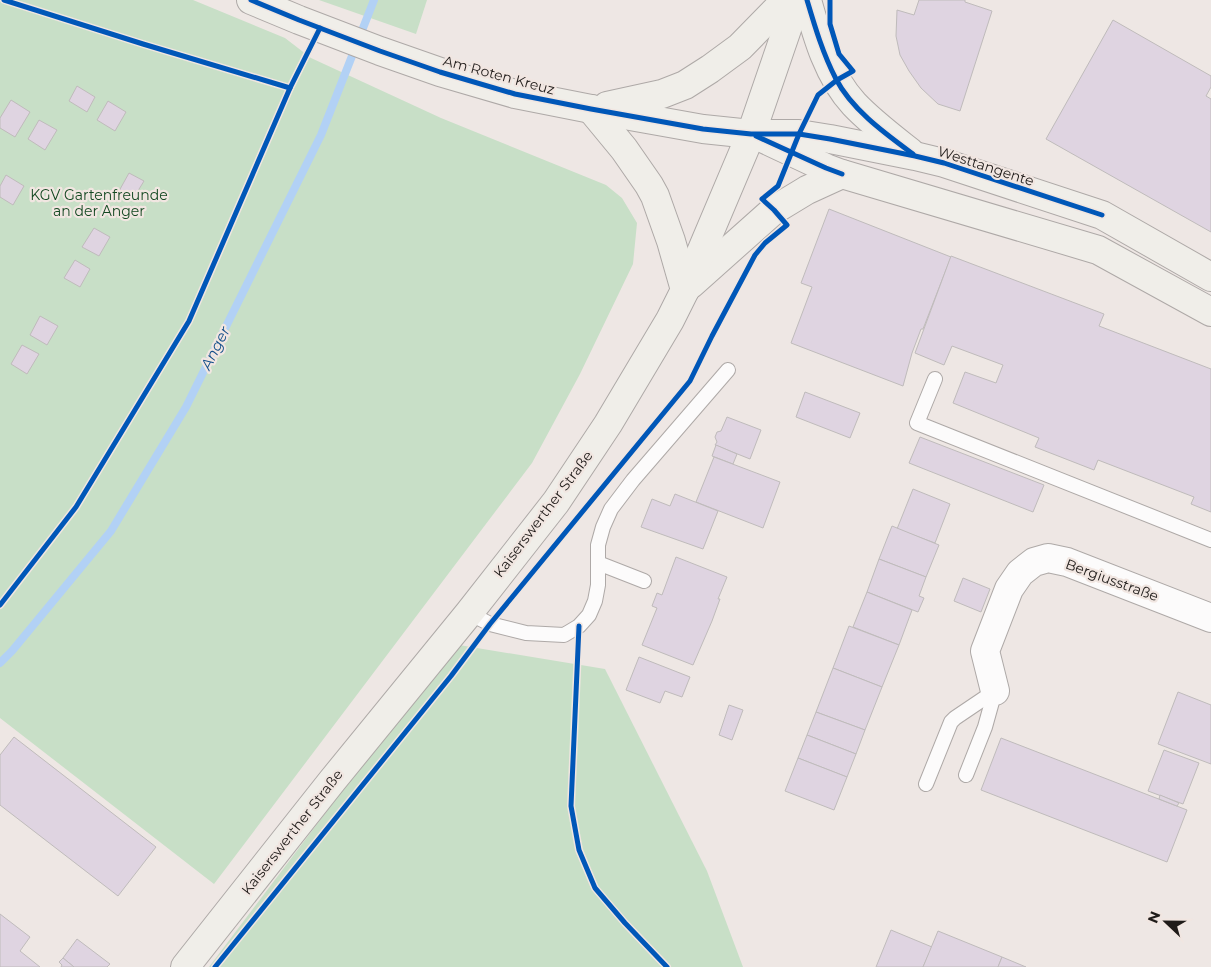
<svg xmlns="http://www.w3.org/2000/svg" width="1211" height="967" font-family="Montserrat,sans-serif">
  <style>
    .green { fill: #c8dfc7 }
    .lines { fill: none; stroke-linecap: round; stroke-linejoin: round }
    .stream { stroke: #b2d1f5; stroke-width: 8 }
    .building { fill: #dfd4e1; stroke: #bfbbbb }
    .lane-casing { stroke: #aea9a7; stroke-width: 16 }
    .street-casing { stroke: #aea9a7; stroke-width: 30 }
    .secondary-casing { stroke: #aea9a7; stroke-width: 30 }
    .lane { stroke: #fcfbfb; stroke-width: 14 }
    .street { stroke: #fcfbfb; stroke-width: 28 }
    .secondary { stroke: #f0eee9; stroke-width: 28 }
    .cycleway-casing { stroke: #f1e6e1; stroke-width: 8 }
    .cycleway { stroke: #0057b8; stroke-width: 5 }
    .labels { text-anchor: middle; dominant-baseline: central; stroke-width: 4.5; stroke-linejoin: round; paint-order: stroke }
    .street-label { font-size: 14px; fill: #1f1b19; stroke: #f1e6e1 }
    .park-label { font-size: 14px; fill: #134821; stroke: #f1e6e1 }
    .water-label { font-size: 15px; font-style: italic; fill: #134f8a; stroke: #f1e6e1 }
  </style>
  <rect width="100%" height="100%" fill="#eee7e4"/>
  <!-- green -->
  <g class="green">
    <polygon points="0,0 193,0 285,38 311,58 441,118 606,185 622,198 637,223 633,264 580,374 532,463 214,884 0,718"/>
    <polygon points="319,0 427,0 416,34"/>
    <polygon points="453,644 605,669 707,871 743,967 209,967"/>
  </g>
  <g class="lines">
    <!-- stream -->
    <polyline class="stream" points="0,663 12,651 111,531 186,407 321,135 374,0"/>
  </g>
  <!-- building -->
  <g class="building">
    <polygon points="919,0 965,0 965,2 992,11 960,111 938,104 921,88 909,71 900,55 896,36 897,10 914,15"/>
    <polygon points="1113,20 1211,76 1211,87 1206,96 1211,99 1211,232 1046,139"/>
    <polygon points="77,86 95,97 87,112 69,101"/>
    <polygon points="11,100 30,112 15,137 0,128 0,118"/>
    <polygon points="108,101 126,112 115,131 97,120"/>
    <polygon points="39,120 57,130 45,150 28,139"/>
    <polygon points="129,173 144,181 133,199 119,191"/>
    <polygon points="6,175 24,186 13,205 0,197 0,186"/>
    <polygon points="829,209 951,257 923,329 921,329 912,353 903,386 791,343 812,287 801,283"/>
    <polygon points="94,228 110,237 99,256 82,247"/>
    <polygon points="951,256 1104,314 1099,326 1211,369 1211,512 1191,504 1194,497 1098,460 1094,470 1035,447 1039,438 953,403 965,372 996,383 1003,365 952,346 944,365 915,353"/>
    <polygon points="75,260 90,269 80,287 64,278"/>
    <polygon points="40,316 58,326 47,345 30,335"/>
    <polygon points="22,345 39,354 27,374 11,364"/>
    <polygon points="805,392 860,413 850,438 796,417"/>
    <polygon points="727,417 761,430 750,459 715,445 717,442 715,437 717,432 721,431"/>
    <polygon points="920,437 1044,485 1033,512 909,463"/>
    <polygon points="716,445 737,454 733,464 712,456"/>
    <polygon points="714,457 780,482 763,528 696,502"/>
    <polygon points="913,489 950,504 935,543 897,529"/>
    <polygon points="675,494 718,511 703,549 641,527 652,499 670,506"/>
    <polygon points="892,526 939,545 926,577 879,559"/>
    <polygon points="676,557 727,577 718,599 720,599 712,621 693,665 642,645 657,608 652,606 657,593 662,595"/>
    <polygon points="879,559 926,577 919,596 924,598 918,612 867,592"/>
    <polygon points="963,578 990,589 981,612 954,601"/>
    <polygon points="867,592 912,610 899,645 853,627"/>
    <polygon points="849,626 899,645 882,687 833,668"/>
    <polygon points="639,657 690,677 682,697 665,691 660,703 626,690"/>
    <polygon points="833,668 882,687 865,730 816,712"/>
    <polygon points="1178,692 1211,705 1211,764 1158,744"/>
    <polygon points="729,705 743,710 732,740 719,735"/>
    <polygon points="816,712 865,730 856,754 807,735"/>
    <polygon points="807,735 856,754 847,777 798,758"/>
    <polygon points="14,737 156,847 118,896 0,805 0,755"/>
    <polygon points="1001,738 1187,810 1167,862 981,790"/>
    <polygon points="1164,750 1199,763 1183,804 1148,791"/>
    <polygon points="798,758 847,777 834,810 785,791"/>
    <polygon points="1160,795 1179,803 1177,806 1159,799"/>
    <polygon points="0,914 30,937 20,951 40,967 0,967"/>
    <polygon points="891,930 932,947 923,967 876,967"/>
    <polygon points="938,931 1002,957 998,967 923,967"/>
    <polygon points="77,939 110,964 107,967 74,967 63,958"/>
    <polygon points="1002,957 1026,967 998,967"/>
    <polygon points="63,958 74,967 61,967 62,965 59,962"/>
  </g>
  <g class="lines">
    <defs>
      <g id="lane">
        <polyline points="935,379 917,423 1211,540"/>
        <polyline points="598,563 644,581"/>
        <polyline points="469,613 490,624 526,633 564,635 579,626 589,615 595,601 598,585 598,545 603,527 611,509 633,480 728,370"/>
        <polyline points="966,775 985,727 995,691"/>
        <polyline points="926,784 951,722 955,718 995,691"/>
      </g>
      <polyline id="street" points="995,691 985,651 1009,589 1020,573 1034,562 1048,558 1067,562 1211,618"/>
      <g id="secondary">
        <polyline points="251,0 299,20 380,51 440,72 515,94 591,109 703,129 751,134 799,134 830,139 915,156 944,163 1102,215 1211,277"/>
        <path d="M807 0C817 36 828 76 854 104 871 122 891 137 910 152"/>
        <polyline points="607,106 662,94 685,85 710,69 740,47 786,0"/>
        <polyline points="591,109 624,149 649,185 655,196 671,241 685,290"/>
        <polyline points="760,137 826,168 842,174 1098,250 1211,312"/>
        <polyline points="691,284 774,210 807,190 842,174"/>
        <polyline points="185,967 332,781 469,613 556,502 608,424 670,320 685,290 751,134 797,0"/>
      </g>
    </defs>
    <!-- lane casing -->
    <use href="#lane" class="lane-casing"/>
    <!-- street casing -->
    <use href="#street" class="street-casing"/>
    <!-- secondary casing -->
    <use href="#secondary" class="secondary-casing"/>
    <!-- lane -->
    <use href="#lane" class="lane"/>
    <!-- street -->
    <use href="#street" class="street"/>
    <!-- secondary -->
    <use href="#secondary" class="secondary"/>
    <defs>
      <g id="cycleway">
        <polyline points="4,0 143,44 290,88"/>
        <polyline points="251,0 299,20 380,51 440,72 515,94 591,109 703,129 751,134 799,134 830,139 915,156 944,163 1102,215"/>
        <path d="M807 0C815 27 823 54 836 79 852 110 886 134 913 154"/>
        <polyline points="756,136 826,168 842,174"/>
        <polyline points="0,605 76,507 189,321 290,88 320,28"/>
        <polyline points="579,626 571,806 579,850 595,888 625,923 667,967"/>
        <polyline points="215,967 451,676 490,624 690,381 712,336 755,255 765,243 787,225 774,210 762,199 778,186 799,134 818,95 837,80 853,71 839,54 830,24 830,0"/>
      </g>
    </defs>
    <!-- cycleway casing -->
    <use href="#cycleway" class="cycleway-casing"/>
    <!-- cycleway -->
    <use href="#cycleway" class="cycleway"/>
  </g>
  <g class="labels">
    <!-- street labels -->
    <g class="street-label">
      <text transform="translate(499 75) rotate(15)">Am Roten Kreuz</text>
      <text transform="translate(986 166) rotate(18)">Westtangente</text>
      <text transform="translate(543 514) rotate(-53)">Kaiserswerther Straße</text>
      <text transform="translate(1112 580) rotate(20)">Bergiusstraße</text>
      <text transform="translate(292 832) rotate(-52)">Kaiserswerther Straße</text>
    </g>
    <!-- park labels -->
    <g class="park-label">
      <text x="99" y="195">KGV Gartenfreunde<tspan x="99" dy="16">an der Anger</tspan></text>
    </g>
    <!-- water labels -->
    <g class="water-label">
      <text transform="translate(215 348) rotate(-63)">Anger</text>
    </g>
  </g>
  <!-- north arrow -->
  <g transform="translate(1166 922) rotate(292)" stroke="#f1e6e1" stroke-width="4" paint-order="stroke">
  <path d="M0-4L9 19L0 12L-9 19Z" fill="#1f1b19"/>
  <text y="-8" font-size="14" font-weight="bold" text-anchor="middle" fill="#1f1b19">N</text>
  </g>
</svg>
